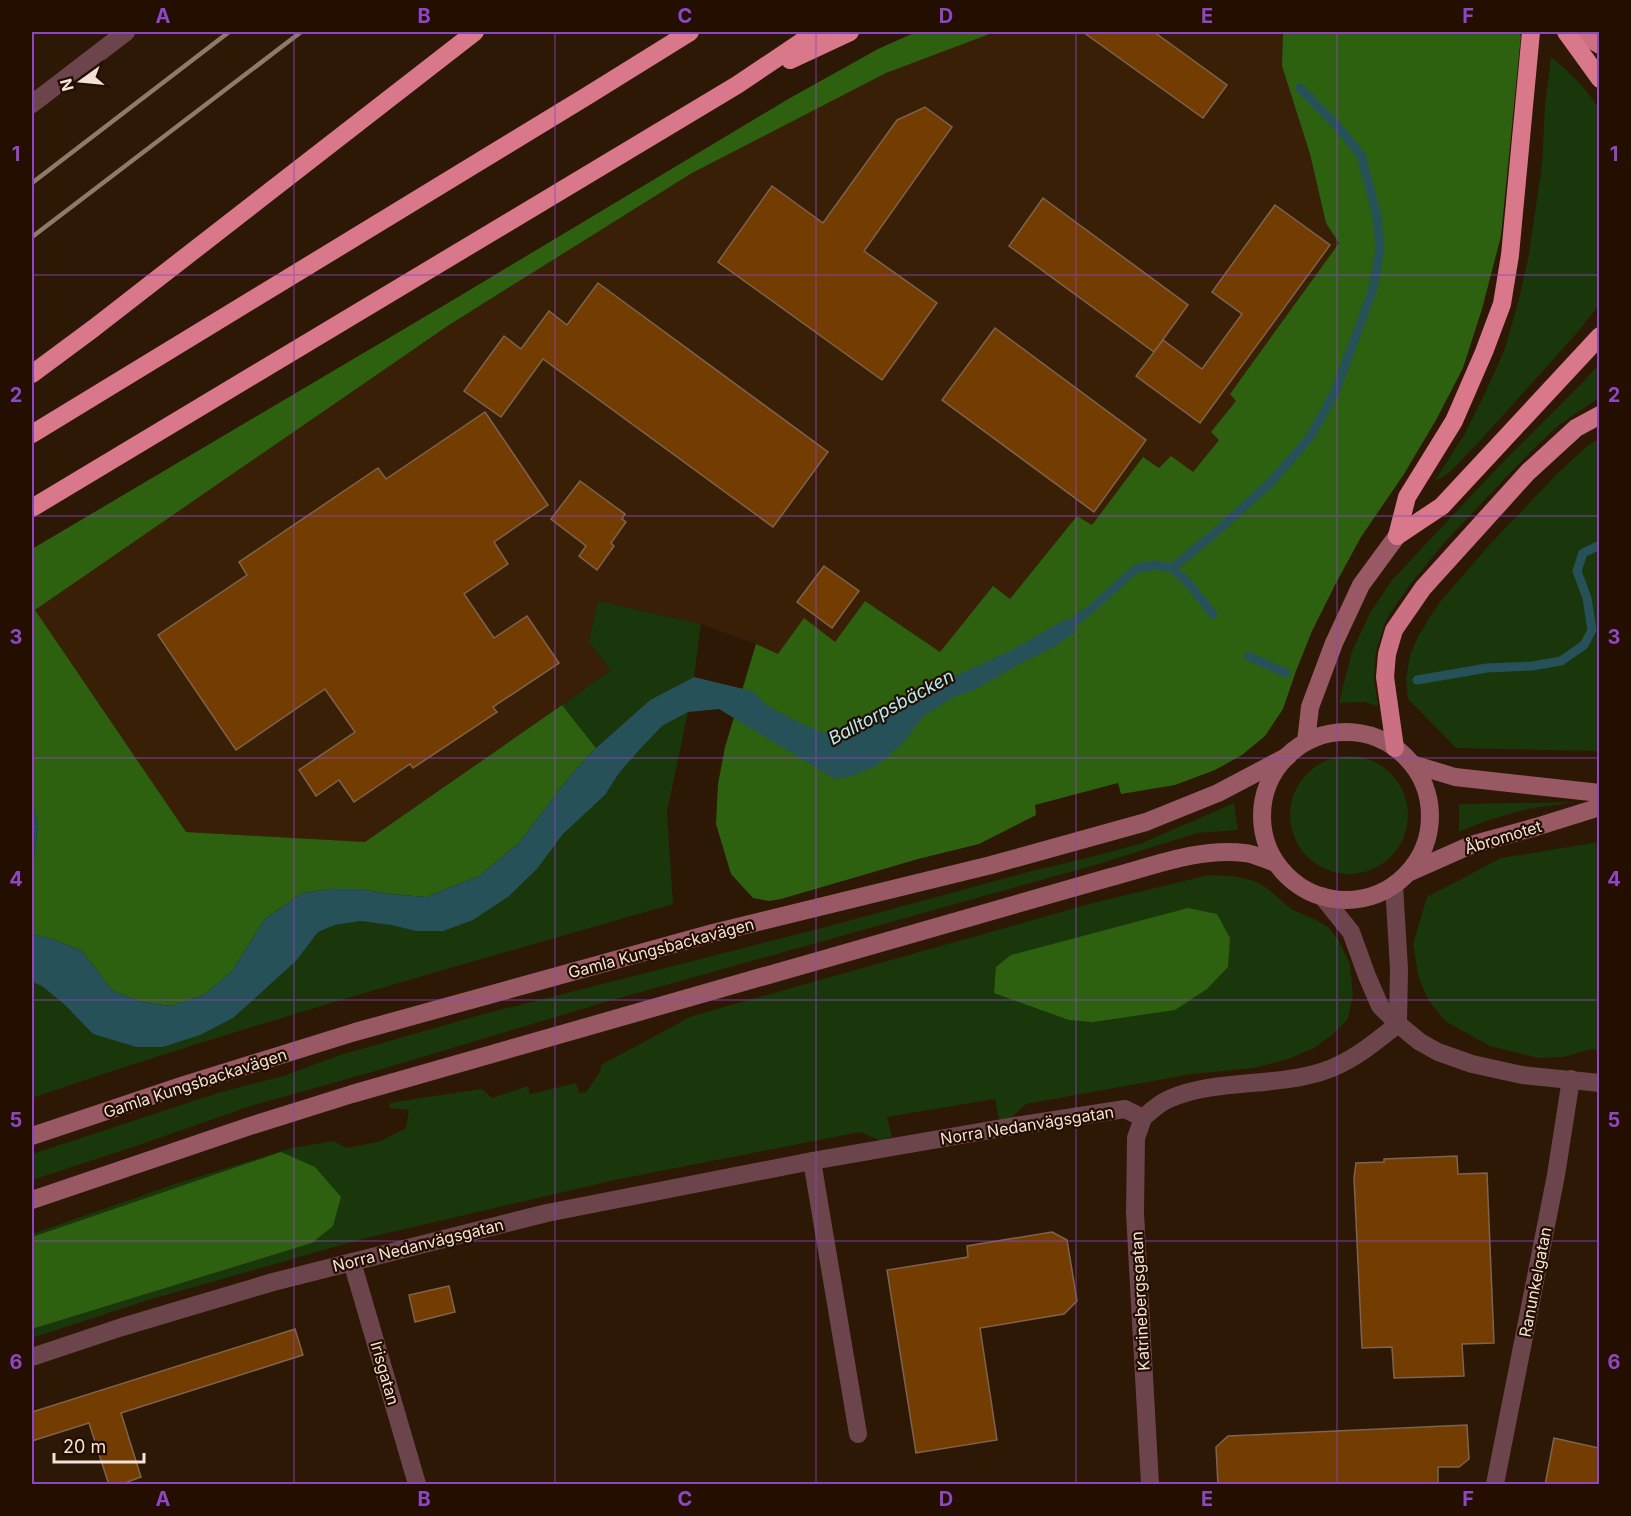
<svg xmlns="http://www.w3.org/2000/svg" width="1631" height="1516" font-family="Inter,sans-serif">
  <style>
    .built { fill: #3a1f07 }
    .green { fill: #19370a }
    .forest { fill: #2d6110 }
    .water { fill: #265158 }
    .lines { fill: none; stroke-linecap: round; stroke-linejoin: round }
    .stream { stroke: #265158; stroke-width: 9 }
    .building { fill: #733d02; stroke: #7e634f; stroke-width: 1.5 }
    .minor { stroke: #6c444b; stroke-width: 18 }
    .tertiary { stroke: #6c444b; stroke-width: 18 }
    .secondary { stroke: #985965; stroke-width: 18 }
    .trunk { stroke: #ca7082; stroke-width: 18 }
    .motorway { stroke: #d9778b; stroke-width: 18 }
    .rail { stroke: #8d7a6b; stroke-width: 4.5 }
    .grid { fill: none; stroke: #8d47c3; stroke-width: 1.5; stroke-opacity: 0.55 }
    .labels { text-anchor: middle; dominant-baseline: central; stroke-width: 4.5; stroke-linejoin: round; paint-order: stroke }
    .street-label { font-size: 16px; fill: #f2e2d7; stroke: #230e00 }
    .water-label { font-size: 18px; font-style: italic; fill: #b2edf7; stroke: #230e00 }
    .neatline { fill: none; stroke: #8d47c3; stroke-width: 2 }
    .grid-label { font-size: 20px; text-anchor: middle; font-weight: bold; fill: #8d47c3 }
  </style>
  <rect width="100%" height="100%" fill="#2d1705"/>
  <!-- built -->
  <polygon class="built" points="995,32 1283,32 1282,66 1310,154 1326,223 1339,243 1230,394 1236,401 1219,439 1193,472 1159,468 1143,457 1092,525 1077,516 1010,599 992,587 940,652 865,601 835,642 777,655 756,644 701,624 598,601 589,641 610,671 365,842 185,832 35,610 449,325 692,173 886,73"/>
  <!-- green -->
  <g class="green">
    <path d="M1551 57C1569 72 1587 88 1599 109V305L1576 334 1479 442 1450 472 1434 482 1464 435 1485 393 1504 351 1518 303 1528 259 1542 165 1545 105Z"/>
    <polygon points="1599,364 1599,398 1559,425 1529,453 1443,544 1406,590 1386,620 1376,651 1374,677 1378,706 1364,702 1339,703 1352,651 1370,613 1392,580 1500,465 1583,382"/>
    <polygon points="1599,438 1599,751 1456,748 1408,699 1406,679 1410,655 1418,637 1431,615 1440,602 1490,544 1558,473 1587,446"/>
    <polygon points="598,601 701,624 694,677 650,700 596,748 562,705 610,671 589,641"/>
    <path d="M688 712 667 812 673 904C458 966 243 1026 32 1098V982L42 986 65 1005 93 1034 136 1047H163L233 1018 296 961 318 932 335 925 359 921 391 925 416 931 473 920 508 897 537 869 563 834 605 795 619 773 642 747 662 726Z"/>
    <circle cx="1349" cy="815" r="59"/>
    <polygon points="1575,802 1527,809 1486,821 1459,832 1459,804"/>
    <polygon points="1234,803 1238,830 1197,833 1102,863 609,1001 372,1072 254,1105 133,1147 32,1180 32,1154 221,1092 283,1076 340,1055 480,1015 822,928 1028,872 1103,854 1142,843"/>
    <polygon points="1599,842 1599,1051 1591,1049 1564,1057 1538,1058 1490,1046 1445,1021 1429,1001 1419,979 1413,944 1427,897 1501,858"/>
    <polygon points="1209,875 1232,876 1252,880 1267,888 1291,909 1316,920 1328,927 1339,941 1350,964 1353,995 1348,1019 1332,1035 1314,1048 1288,1059 1254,1068 1192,1074 1026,1104 1012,1117 999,1120 995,1099 887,1117 892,1137 881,1141 860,1132 615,1180 366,1238 145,1301 32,1338 32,1329 312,1243 281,1153 32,1237 32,1234 175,1184 292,1148 333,1141 347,1148 381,1141 406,1128 409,1110 389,1108 390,1103 420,1098 482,1089 492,1098 528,1086 530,1094 576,1083 579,1093 586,1092 600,1072 601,1065 692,1016 1093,903"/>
  </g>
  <!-- forest -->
  <g class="forest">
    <polygon points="916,32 995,32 886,73 692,173 449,325 35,610 186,832 365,842 562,705 596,748 570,776 519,843 479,876 426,897 389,894 360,889 331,889 302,893 265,919 232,971 204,995 171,1006 141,1002 112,990 82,951 55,940 32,934 32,868 33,866 38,826 32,802 32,549 448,303 790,98 878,49"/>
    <polygon points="1283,32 1514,32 1521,35 1501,236 1482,309 1463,368 1436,420 1404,474 1361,537 1336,583 1312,631 1296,671 1283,709 1265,736 1242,755 1215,770 1175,785 1121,794 1118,783 1035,805 1036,815 979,844 918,859 781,899 769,901 753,898 731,874 716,824 718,784 725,747 756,644 778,654 804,618 835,642 865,601 940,652 993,586 1010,599 1077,516 1092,525 1143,457 1159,468 1171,456 1193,472 1219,440 1211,432 1236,401 1230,394 1339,243 1326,223 1310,154 1282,66"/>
    <polygon points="1188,908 1217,914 1230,938 1228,967 1207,989 1175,1010 1093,1022 1069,1020 994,993 996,967 1011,955"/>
    <polygon points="281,1152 315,1167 341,1197 333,1226 312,1243 32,1329 32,1237"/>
  </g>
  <!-- water -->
  <g class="water">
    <polygon points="1066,619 1077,631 1054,647 1018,665 976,689 952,698 924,716 903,743 878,765 852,776 835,779 719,709 688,712 662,726 642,747 619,773 605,795 563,834 537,869 508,897 473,920 443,931 416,931 391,925 360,921 335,925 318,932 296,961 233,1018 200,1035 163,1047 136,1047 93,1034 65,1005 42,986 32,982 32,934 55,940 82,951 112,990 141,1002 171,1006 204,995 232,971 265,919 302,893 331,889 360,889 389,894 426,897 479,876 519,843 570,776 596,748 650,700 694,677 752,691 768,706 792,719 823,733 869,720 903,700 1014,649"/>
    <polygon points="32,802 38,826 33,866 32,868"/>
  </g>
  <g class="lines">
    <!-- stream -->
    <g class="stream">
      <polyline points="1172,568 1216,532 1271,482 1310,437 1336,390 1373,289 1380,248 1377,216 1361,155 1339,128 1300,88"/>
      <polyline points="1063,630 1091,609 1131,573 1138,568 1156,565 1172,568 1190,585 1213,614"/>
      <polyline points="1248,656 1286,673"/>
      <polyline points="1417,680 1487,668 1532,666 1561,661 1584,645 1592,630 1587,598 1577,571 1583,553 1600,545"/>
    </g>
  </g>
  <!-- building -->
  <g class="building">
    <polygon points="1083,32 1154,32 1227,85 1203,118"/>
    <polygon points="925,107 952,127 864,251 937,303 882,380 718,262 772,186 823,223 897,120"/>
    <polygon points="1043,198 1188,305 1154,352 1009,246"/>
    <polygon points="1275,205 1330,245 1200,423 1136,376 1163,340 1202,369 1242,314 1212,292"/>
    <polygon points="598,283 828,452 773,527 543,359 501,417 464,391 504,336 521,349 549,311 567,325"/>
    <polygon points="995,328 1146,440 1094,512 942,400"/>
    <polygon points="485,412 548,505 494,542 508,564 464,594 494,638 527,616 559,663 493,707 497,712 413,768 410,764 354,802 339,780 316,796 299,770 355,732 325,689 236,750 158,635 247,575 239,562 378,468 386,479"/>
    <polygon points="580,481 625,514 622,519 626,522 611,543 614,546 597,570 579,556 586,546 551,519"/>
    <polygon points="824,566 859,591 832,628 797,602"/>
    <polygon points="1457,1156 1458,1174 1487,1173 1494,1343 1462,1344 1464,1376 1394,1378 1392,1347 1362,1348 1354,1178 1356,1163 1384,1162 1384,1159"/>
    <polygon points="1052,1232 1067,1240 1077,1301 1064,1314 980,1328 997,1440 916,1453 887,1270 968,1257 967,1246"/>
    <polygon points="449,1286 455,1312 415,1322 409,1295"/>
    <polygon points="295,1329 303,1355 121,1413 141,1477 119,1485 109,1485 89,1423 32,1441 32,1412"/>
    <polygon points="1467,1425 1469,1459 1459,1467 1438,1467 1438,1485 1218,1485 1216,1447 1228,1436"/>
    <polygon points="1554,1438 1599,1448 1599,1485 1545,1485"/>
  </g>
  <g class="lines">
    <!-- minor -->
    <g class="minor">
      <polyline points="1394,885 1399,969 1398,1024"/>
      <polyline points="1322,896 1351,932 1367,976 1380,1006 1398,1024 1420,1042 1438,1052 1472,1064 1522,1075 1600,1083"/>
      <polyline points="1143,1118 1136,1138 1135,1213 1150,1484"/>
      <polyline points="812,1161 858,1434"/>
      <polyline points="352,1262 417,1484"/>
      <path d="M32 1357 122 1327 273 1282 547 1213 812 1161 1008 1127 1125 1109 1143 1118C1151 1111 1159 1103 1169 1099 1218 1078 1273 1088 1324 1071 1352 1062 1375 1042 1398 1024"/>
      <polyline points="1495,1484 1556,1175 1571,1079"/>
    </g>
    <!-- tertiary -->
    <polyline class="tertiary" points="32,104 126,32"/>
    <!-- secondary -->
    <g class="secondary">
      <circle cx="1346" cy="816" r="84"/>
      <polyline points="1306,742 1310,707 1334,643 1361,585 1397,536"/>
      <polyline points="1412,764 1455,777 1600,793"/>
      <polyline points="1410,872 1471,845 1536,827 1600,807"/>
      <polyline points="32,1136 184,1085 355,1032 713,933 991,865 1146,822 1218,793 1288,756"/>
      <path d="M32 1200 250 1126 352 1094 1111 877C1153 866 1200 847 1245 853 1255 854 1266 860 1276 863"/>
    </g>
    <!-- trunk -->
    <g class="trunk">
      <polyline points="1578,32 1600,45"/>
      <polyline points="1395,748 1385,677 1387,654 1394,630 1423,588 1528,472 1576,428 1600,415"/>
    </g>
    <!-- motorway -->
    <g class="motorway">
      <polyline points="1566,32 1600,79"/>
      <polyline points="790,60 850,32"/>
      <polyline points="32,374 94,328 475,32"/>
      <polyline points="32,434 587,96 690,32"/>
      <polyline points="32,508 737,85 816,32"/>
      <polyline points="1397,536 1407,497 1454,421 1484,352 1502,304 1510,255 1531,32"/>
      <polyline points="1397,536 1442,506 1600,336"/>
    </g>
    <!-- rail -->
    <g class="rail">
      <polyline points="32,183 229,32"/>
      <polyline points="32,237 301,32"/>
    </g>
  </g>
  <!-- grid -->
  <path class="grid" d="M294 32V1484M555 32V1484M816 32V1484M1076 32V1484M1337 32V1484M32 275H1600M32 516H1600M32 758H1600M32 1000H1600M32 1241H1600"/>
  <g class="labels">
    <!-- street labels -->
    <g class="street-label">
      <text transform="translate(1503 837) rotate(-17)">Åbromotet</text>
      <text transform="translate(661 948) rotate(-15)">Gamla Kungsbackavägen</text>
      <text transform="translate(195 1083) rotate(-18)">Gamla Kungsbackavägen</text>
      <text transform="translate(1027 1125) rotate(-9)">Norra Nedanvägsgatan</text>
      <text transform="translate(418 1245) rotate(-14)">Norra Nedanvägsgatan</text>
      <text transform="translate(1535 1282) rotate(-79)">Ranunkelgatan</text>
      <text transform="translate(1140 1301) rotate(-93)">Katrinebergsgatan</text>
      <text transform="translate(385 1373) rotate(74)">Irisgatan</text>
    </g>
    <!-- water labels -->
    <g class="water-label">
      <text transform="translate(891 707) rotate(-28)">Balltorpsbäcken</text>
    </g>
  </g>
  <!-- border -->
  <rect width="1631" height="1516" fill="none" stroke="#230e00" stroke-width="66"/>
  <!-- north arrow -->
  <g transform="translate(81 81) rotate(255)" stroke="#230e00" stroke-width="4.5" paint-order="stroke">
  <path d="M0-4.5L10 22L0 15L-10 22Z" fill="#f2e2d7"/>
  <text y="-9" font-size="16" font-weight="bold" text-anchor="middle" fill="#f2e2d7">N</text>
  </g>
  <!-- scale -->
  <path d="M54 1453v9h90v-9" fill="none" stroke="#f2e2d7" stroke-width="3"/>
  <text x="63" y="1453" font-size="18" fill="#f2e2d7" stroke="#230e00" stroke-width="4.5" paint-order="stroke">20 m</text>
  <rect x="33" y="33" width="1565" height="1450" class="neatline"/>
  <g class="grid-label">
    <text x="163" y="23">A</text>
    <text x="424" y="23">B</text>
    <text x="685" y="23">C</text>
    <text x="946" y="23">D</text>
    <text x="1207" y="23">E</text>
    <text x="1468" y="23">F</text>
    <text x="16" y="161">1</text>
    <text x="1614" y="161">1</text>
    <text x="16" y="402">2</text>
    <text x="1614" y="402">2</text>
    <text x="16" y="644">3</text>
    <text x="1614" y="644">3</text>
    <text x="16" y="886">4</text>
    <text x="1614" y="886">4</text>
    <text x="16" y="1127">5</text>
    <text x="1614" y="1127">5</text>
    <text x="16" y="1369">6</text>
    <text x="1614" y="1369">6</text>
    <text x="163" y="1506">A</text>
    <text x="424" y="1506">B</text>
    <text x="685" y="1506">C</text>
    <text x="946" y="1506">D</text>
    <text x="1207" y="1506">E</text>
    <text x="1468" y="1506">F</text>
  </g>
</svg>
